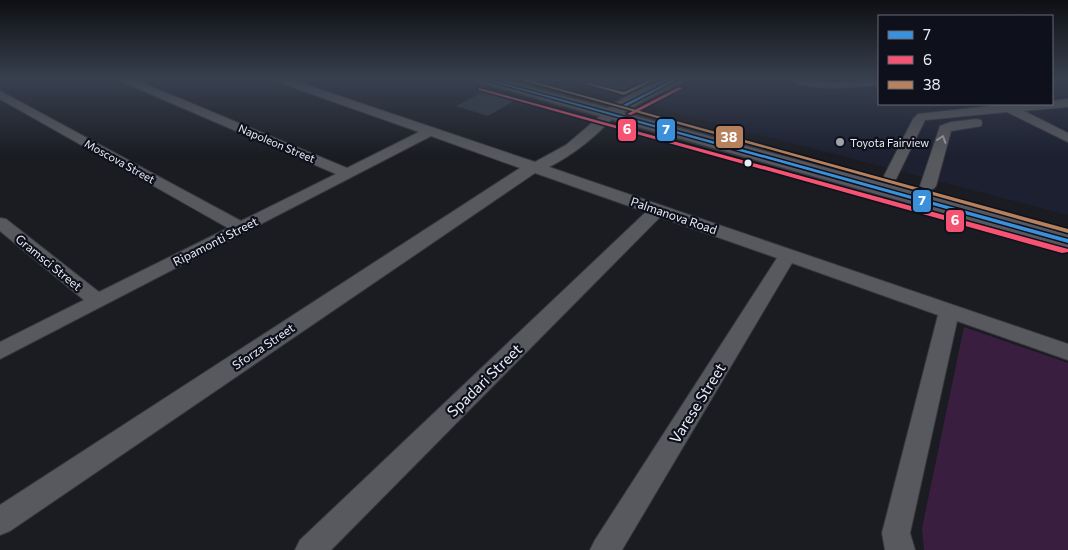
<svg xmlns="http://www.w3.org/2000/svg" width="1068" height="550" font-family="Commissioner,sans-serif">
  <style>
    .built { fill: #1c2030 }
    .green { fill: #391e40 }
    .building { fill: #303944 }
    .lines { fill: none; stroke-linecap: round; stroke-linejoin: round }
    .minor-casing { stroke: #37383d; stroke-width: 2 }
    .secondary-casing { stroke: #37383d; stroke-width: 3 }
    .minor { fill: #58595e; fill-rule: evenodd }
    .secondary { fill: #57585f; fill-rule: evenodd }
    .bus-1-casing { stroke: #0e111c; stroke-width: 3 }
    .bus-2-casing { stroke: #0e111c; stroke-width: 3 }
    .bus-3-casing { stroke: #0e111c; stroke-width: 3 }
    .bus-1 { fill: #3a90db; fill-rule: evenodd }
    .bus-2 { fill: #f65372; fill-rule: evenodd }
    .bus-3 { fill: #b6815c; fill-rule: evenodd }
    .oneway { stroke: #a0a2a9 }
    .poi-dot { fill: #a1a3aa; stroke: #0e111c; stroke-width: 2 }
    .bus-dot { fill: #e9ecf4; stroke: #0e111c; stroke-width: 2 }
    .labels { text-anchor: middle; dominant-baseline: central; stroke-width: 4.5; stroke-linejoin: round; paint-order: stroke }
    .far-poi-label { font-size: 11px; fill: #e9ecf4; stroke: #0e111c; text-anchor: start }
    .far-street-label { font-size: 11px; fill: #e9ecf4; stroke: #0e111c }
    .street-label { font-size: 12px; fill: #e9ecf4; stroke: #0e111c }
    .near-street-label { font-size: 15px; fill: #e9ecf4; stroke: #0e111c }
    .line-badge { stroke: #0e111c; stroke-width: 2 }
    .badge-label { font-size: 14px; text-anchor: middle; font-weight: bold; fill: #fff }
  </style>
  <rect width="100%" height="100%" fill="#1a1c22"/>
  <!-- built -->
  <g class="built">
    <polygon points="543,79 661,79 622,100"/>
    <polygon points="697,79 879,79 879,104 1052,104 1052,79 1068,79 1068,215 642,104"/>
  </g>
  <!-- green -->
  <polygon class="green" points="964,327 1068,363 1068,550 924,550 922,528"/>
  <!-- building -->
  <g class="building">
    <polygon points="579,79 643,79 618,94 578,84"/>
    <polygon points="483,92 514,101 488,116 456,106"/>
  </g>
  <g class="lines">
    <defs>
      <g id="minor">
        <path d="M118 79H133L347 168 419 132 275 81 274 79H289L535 162 566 145 606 111H614L616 114 614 117C596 136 573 155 549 167L1068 344V360L957 321 910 533 915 550H885L882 533 938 315 792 263 622 550H590L595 540 777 258 660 217 331 550H295L300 540 646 212 535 173 10 531 0 535V505L520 168 431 136 0 359V342L84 300 0 231V218L6 219 99 292 228 228 0 99V91L241 221 336 174 120 81Z"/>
        <path d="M789 79H813L831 82 879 79V85C860 87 803 92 789 79Z"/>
        <polygon points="1068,99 1068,107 1024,111 1068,133 1068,142 1007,112 925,120 896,179 886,179 884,176 913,119 918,114 1008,104 1052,104 1052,101"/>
        <polygon points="976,119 981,120 982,123 981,126 951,131 936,186 933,189 923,189 920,186 940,126 951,122"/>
      </g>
      <polygon id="secondary" points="476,79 500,79 608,108 630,94 665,79 685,79 682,82 642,102 624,113 1068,233 1068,248 479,82"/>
    </defs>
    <!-- minor casing -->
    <use href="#minor" class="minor-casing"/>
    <!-- secondary casing -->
    <use href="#secondary" class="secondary-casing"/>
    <!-- minor -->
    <use href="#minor" class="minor"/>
    <!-- secondary -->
    <use href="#secondary" class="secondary"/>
    <defs>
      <g id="bus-1">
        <polygon points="482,79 488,79 1068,239 1068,243"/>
        <polygon points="674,79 679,79 627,106 623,105"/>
      </g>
      <g id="bus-2">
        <polygon points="679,87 683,88 631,115 627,114"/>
        <polygon points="479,88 1068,249 1068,252 1062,253 479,90"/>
      </g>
      <g id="bus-3">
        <polygon points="518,79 524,79 1068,229 1068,233"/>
        <polygon points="652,79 657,79 624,95 586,84 588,83 624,92"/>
      </g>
    </defs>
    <!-- bus-1 casing -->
    <use href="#bus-1" class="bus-1-casing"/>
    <!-- bus-2 casing -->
    <use href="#bus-2" class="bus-2-casing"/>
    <!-- bus-3 casing -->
    <use href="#bus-3" class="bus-3-casing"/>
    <!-- bus-1 -->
    <use href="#bus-1" class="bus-1"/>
    <!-- bus-2 -->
    <use href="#bus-2" class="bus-2"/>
    <!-- bus-3 -->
    <use href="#bus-3" class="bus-3"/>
  </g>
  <!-- one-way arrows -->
  <defs><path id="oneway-chevron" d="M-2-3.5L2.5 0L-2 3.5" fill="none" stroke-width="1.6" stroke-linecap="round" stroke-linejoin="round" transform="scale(1.25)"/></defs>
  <use class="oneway" href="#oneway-chevron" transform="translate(942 139) rotate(-72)"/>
  <!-- sky -->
  <linearGradient id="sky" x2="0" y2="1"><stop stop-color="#0e0f13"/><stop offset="0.51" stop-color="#38404f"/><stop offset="1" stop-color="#38404f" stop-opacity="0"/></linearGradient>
  <rect width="1068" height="156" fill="url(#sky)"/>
  <!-- markers -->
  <circle class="poi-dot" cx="840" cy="142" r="5"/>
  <circle class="bus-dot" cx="748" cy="163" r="4.5"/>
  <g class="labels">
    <!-- far-poi labels -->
    <g class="far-poi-label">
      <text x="850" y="142">Toyota Fairview</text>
    </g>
    <!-- far-street labels -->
    <g class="far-street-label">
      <text transform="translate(277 143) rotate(23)">Napoleon Street</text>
      <text transform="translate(120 161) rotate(29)">Moscova Street</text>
    </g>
    <!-- street labels -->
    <g class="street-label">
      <text transform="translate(674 215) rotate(19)">Palmanova Road</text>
      <text transform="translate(215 241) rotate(-27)">Ripamonti Street</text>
      <text transform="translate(49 262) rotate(39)">Gramsci Street</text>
      <text transform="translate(263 346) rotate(-34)">Sforza Street</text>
    </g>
    <!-- near-street labels -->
    <g class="near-street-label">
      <text transform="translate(484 380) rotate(-44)">Spadari Street</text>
      <text transform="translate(697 403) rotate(-58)">Varese Street</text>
    </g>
  </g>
  <g class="line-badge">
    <rect x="617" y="118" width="20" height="24" rx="5" fill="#f65372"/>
    <rect x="656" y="118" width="20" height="24" rx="5" fill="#3a90db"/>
    <rect x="715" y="125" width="29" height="24" rx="5" fill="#b6815c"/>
    <rect x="912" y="189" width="20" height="24" rx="5" fill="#3a90db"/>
    <rect x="945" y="209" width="20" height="24" rx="5" fill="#f65372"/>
  </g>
  <g class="badge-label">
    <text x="627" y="134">6</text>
    <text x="666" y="134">7</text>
    <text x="729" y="142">38</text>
    <text x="922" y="205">7</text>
    <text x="955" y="225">6</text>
  </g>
  <!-- legend -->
  <rect x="878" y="15" width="175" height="90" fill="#0e111c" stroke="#666972"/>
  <rect x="888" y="31" width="25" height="8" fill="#3a90db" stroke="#666972"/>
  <text x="923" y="40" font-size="15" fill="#e9ecf4">7</text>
  <rect x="888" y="56" width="25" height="8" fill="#f65372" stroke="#666972"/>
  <text x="923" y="65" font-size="15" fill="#e9ecf4">6</text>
  <rect x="888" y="81" width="25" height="8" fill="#b6815c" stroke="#666972"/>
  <text x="923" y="90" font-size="15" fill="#e9ecf4">38</text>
</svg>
